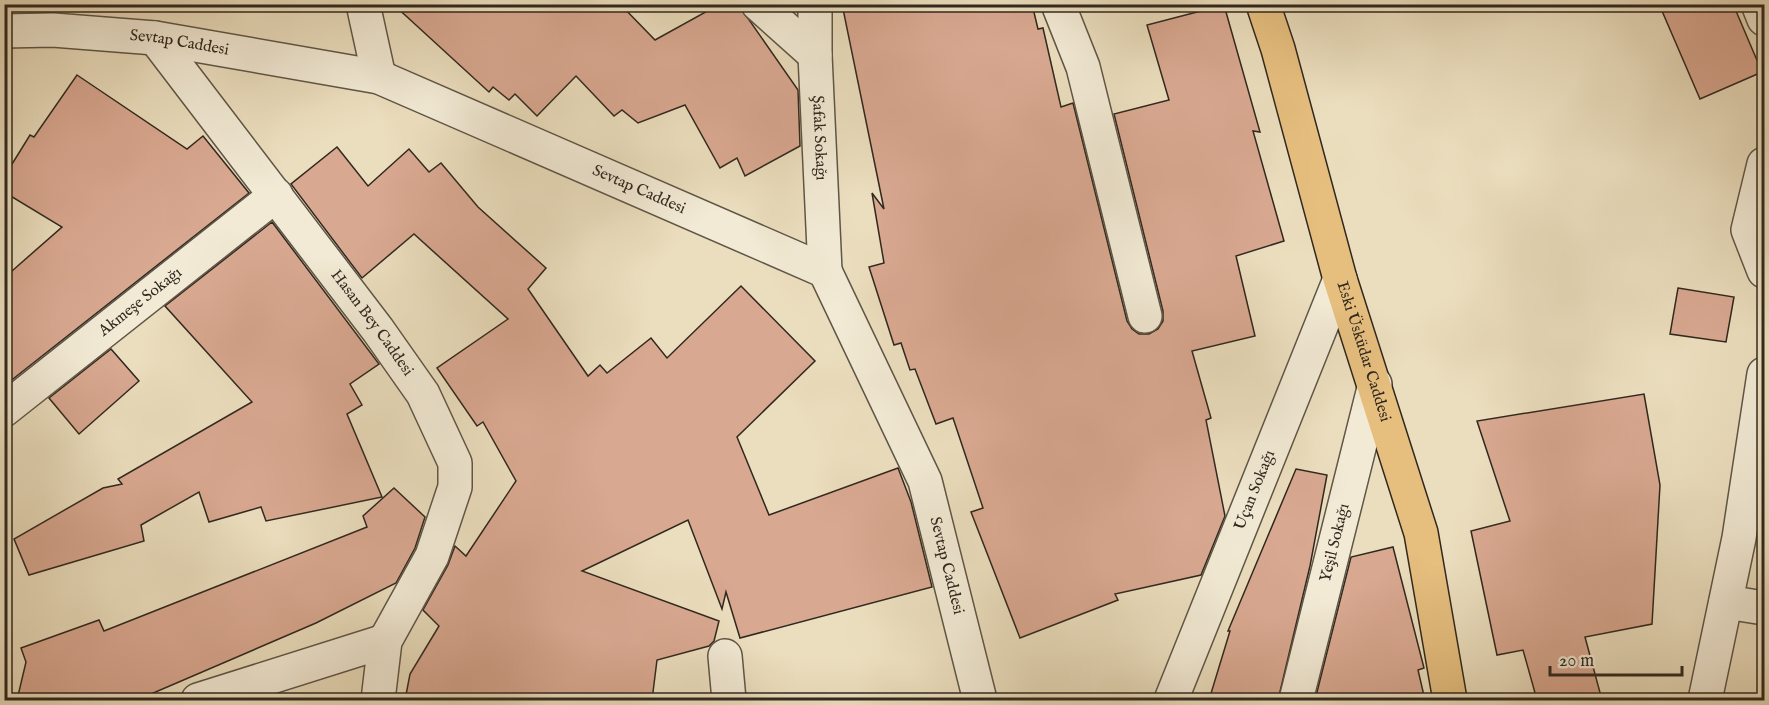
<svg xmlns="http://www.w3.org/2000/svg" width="1769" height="705" font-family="'IM FELL English',serif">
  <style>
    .building { fill: #d9a891; stroke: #30281f; stroke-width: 1.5 }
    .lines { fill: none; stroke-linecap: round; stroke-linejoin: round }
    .minor-casing { stroke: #5f5647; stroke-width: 36 }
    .major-casing { stroke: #30281f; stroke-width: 36 }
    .minor { stroke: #f2ead5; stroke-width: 33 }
    .major { stroke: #e6bf7f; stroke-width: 33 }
    .labels { text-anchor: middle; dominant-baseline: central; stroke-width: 4.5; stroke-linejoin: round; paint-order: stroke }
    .street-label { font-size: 16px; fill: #30281f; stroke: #f2ead5 }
  </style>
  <rect width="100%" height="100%" fill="#ebdebe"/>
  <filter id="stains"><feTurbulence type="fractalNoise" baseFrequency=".00333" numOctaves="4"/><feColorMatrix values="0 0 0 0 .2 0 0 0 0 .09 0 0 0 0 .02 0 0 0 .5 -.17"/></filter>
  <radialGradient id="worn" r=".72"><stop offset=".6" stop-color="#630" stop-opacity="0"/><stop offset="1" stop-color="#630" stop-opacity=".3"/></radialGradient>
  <!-- building -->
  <g class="building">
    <polygon points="393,4 620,4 655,40 720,4 738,4 798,90 800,146 745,176 737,158 720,168 685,105 638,123 622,110 614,116 576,76 537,116 515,94 509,100 493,87 489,92"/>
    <polygon points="842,4 1032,4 1038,29 1043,28 1061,107 1073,103 1127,321 1132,329 1139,334 1149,334 1158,329 1163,321 1163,311 1114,114 1169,100 1147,25 1224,5 1260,132 1253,131 1284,241 1236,256 1255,336 1192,351 1211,418 1206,420 1225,516 1201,575 1115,594 1118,600 1020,638 971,512 983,508 953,418 936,424 915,369 910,370 901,343 894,345 869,267 884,263 872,193 884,209"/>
    <polygon points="1659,4 1733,4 1762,72 1700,99"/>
    <polygon points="77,75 187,149 203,136 249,193 4,386 4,278 62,227 4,192 4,177 30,135 34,137"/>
    <polygon points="337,147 368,186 409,149 429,172 441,163 478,207 546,268 528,289 588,376 600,365 607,373 651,338 667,358 741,286 815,361 737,437 769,515 898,468 911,502 932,587 740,638 726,592 722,609 688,520 582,571 719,621 714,641 709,646 657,660 652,700 405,700 410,674 439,626 423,610 448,565 455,546 466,556 516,481 483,422 477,426 437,368 508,319 414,234 362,278 291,184"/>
    <polygon points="272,222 379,364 350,384 362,405 347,414 382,497 266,521 261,507 209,522 199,492 141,525 144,541 29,575 14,539 103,488 122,484 118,479 252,402 165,306"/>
    <polygon points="1678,288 1734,297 1726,342 1670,334"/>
    <polygon points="111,349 139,381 79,434 49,398"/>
    <polygon points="1644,394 1660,485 1652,624 1585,637 1602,700 1537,700 1523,650 1497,655 1471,531 1510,521 1477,421"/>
    <polygon points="1296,469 1327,475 1310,566 1278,700 1209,700 1230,631 1228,631"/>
    <polygon points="394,488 425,517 415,548 396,583 316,623 137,700 17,700 26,662 21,648 99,620 104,631 367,527 363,516"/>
    <polygon points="1393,547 1424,668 1418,670 1425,700 1315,700 1351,557"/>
  </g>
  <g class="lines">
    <defs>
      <g id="minor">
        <polyline points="363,4 379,77"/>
        <polyline points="758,4 815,55"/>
        <path id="s1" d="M815 4V55L825 271"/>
        <polyline points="1058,4 1083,67 1145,316"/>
        <polyline points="1758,4 1764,19"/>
        <path id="s2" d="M4 31 53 30 155 38 379 77 825 271 925 481 980 700"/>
        <path id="s3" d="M155 38 378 330 423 394 455 463V487L432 556 385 641 378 700"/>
        <polyline points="1764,164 1748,230 1764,271"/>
        <path id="s4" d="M4 410 276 195"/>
        <polyline points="1726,602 1764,608"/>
        <polyline points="725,656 729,700"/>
        <polyline points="198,700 385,641"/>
        <path id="s5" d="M1171 700 1340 279"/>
        <path id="s6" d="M1296 700 1375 384"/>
        <polyline points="1705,700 1739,538 1764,374"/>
      </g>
      <g id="major">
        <path id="s7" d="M1263 4 1278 49 1340 279 1421 533 1450 700"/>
      </g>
    </defs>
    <!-- minor casing -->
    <use href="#minor" class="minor-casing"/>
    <!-- major casing -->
    <use href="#major" class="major-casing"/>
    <!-- minor -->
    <use href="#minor" class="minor"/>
    <!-- major -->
    <use href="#major" class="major"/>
  </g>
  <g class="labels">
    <!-- street labels -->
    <g class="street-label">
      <text stroke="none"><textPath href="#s2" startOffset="176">Sevtap Caddesi</textPath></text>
      <text stroke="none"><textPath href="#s1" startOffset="134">Şafak Sokağı</textPath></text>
      <text stroke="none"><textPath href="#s2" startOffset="662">Sevtap Caddesi</textPath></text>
      <text stroke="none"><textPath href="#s4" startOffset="174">Akmeşe Sokağı</textPath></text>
      <text stroke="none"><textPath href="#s3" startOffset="358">Hasan Bey Caddesi</textPath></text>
      <text stroke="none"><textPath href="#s7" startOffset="362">Eski Üsküdar Caddesi</textPath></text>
      <text stroke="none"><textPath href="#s5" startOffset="226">Uçan Sokağı</textPath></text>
      <text stroke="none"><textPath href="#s6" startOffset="162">Yeşil Sokağı</textPath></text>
      <text stroke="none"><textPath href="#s2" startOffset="1185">Sevtap Caddesi</textPath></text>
    </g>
  </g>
  <!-- margin -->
  <rect width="1769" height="705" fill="none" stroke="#ebdebe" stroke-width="24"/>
  <rect x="6" y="6" width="1757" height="693" fill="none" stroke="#30281f" stroke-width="3"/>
  <rect x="12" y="12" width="1745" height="681" fill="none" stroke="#30281f" stroke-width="1.5"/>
  <!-- scale -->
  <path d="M1550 666v9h132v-9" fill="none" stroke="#30281f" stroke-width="3"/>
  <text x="1559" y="666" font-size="18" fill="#30281f" stroke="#f2ead5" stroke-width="4.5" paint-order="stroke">20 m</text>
  <rect width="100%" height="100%" filter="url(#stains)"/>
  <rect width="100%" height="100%" fill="url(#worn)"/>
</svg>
